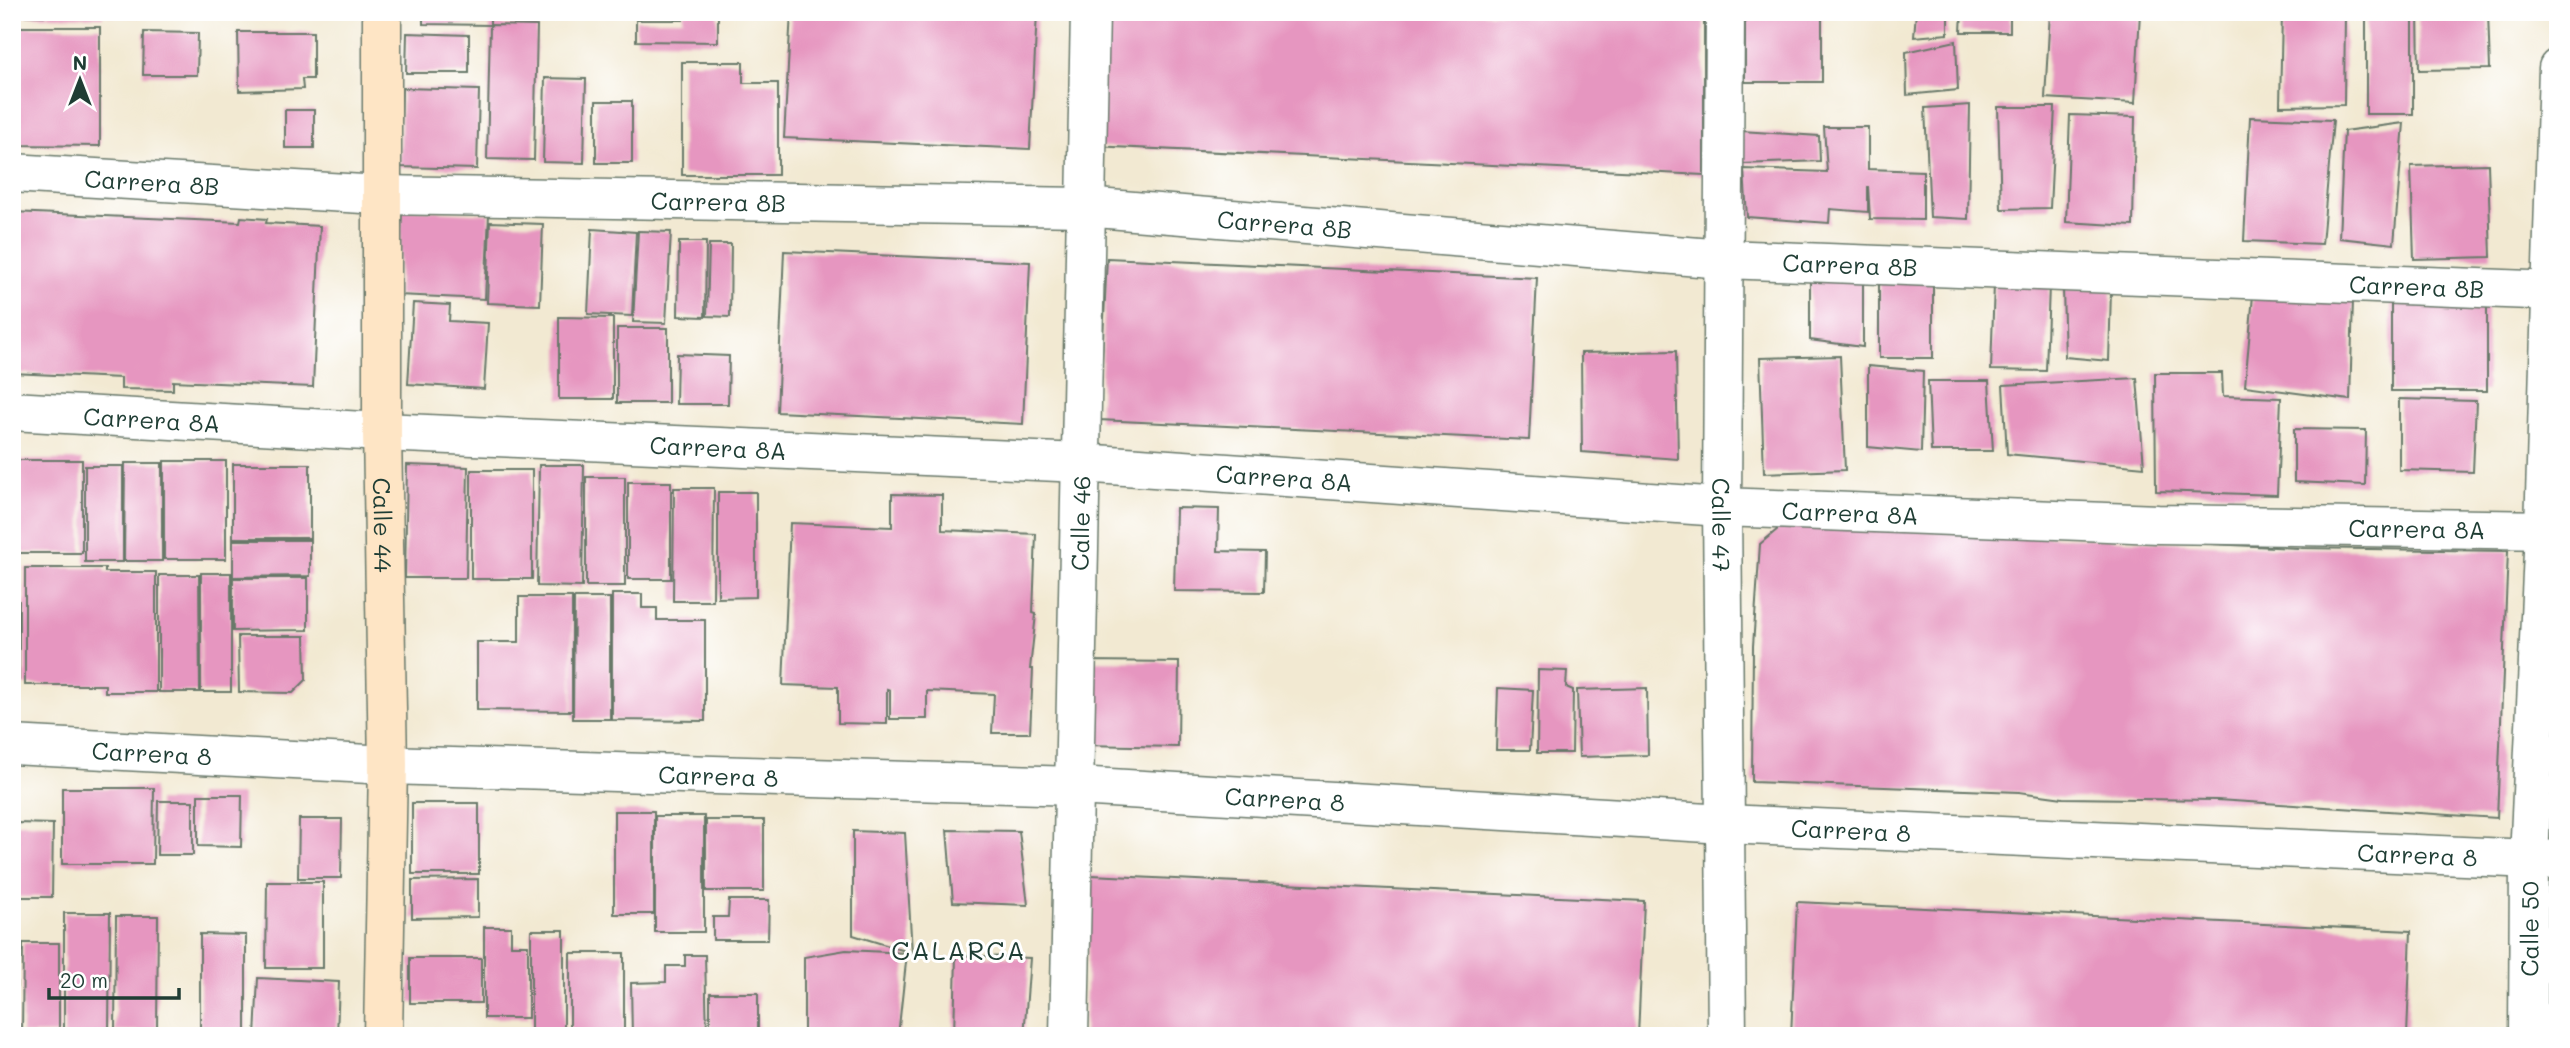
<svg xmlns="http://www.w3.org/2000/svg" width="2570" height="1048" font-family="Mali,sans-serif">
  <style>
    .building { fill: #e696c0 }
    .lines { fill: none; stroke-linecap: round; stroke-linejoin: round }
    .street-casing { stroke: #69796b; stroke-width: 41 }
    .secondary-casing { stroke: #69796b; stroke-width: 41 }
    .street { stroke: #fff; stroke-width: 38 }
    .secondary { stroke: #fee5c5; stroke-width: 38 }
    .labels { text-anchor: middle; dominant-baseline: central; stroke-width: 6; stroke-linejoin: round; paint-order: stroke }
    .street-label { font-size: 24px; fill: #1f3d34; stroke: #fff }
    .neighbourhood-label { font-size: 26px; letter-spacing: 2px; fill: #1f3d34; stroke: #fff }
  </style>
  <rect width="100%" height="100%" fill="#fff"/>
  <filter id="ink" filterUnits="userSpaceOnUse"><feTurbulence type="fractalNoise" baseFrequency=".0143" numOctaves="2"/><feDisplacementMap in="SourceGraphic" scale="14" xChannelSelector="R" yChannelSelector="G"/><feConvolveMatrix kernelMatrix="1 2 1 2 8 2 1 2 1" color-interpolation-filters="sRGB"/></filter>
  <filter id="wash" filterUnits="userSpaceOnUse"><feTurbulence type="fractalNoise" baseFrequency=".00686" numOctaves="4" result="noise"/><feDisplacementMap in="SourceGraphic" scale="28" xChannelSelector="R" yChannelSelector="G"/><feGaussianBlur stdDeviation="1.57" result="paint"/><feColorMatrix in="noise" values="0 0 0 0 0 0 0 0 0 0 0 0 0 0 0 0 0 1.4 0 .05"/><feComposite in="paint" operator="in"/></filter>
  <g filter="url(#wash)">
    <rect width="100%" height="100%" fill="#f2e9d2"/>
    <g id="blocks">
      <!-- building -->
      <g class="building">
        <polygon points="12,12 48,12 48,16 12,15"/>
        <polygon points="49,12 103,12 103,17 49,16"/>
        <polygon points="108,12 149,12 149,17 108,16"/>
        <polygon points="423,12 490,12 490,25 423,24"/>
        <polygon points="683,12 718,12 718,42 636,41 636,20 683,20"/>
        <polygon points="791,12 1037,12 1030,149 784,138"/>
        <polygon points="1100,12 1704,14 1704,175 1093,146"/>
        <rect x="1745" y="12" width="77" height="70"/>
        <polygon points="1916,12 1948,12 1948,34 1914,37"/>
        <polygon points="1962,12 2010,12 2010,32 1961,32"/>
        <polygon points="2050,12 2140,12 2135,103 2045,98"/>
        <polygon points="2282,12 2345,12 2344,105 2280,106"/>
        <rect x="2366" y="12" width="47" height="102"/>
        <polygon points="2418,12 2488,12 2490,69 2419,70"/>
        <polygon points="490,25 537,26 534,160 487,159"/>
        <polygon points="12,27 100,27 100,146 12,145"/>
        <polygon points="144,32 198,33 197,75 143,75"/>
        <polygon points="238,32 313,32 313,79 302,79 303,89 239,91"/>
        <polygon points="407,33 469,35 469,73 406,73"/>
        <polygon points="1956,41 1958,90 1907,95 1906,52"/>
        <polygon points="682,62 743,62 743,83 778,83 778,175 682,175"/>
        <polygon points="545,78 586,79 584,163 543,162"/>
        <polygon points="402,88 479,90 477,169 400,167"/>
        <rect x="596" y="101" width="36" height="62"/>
        <polygon points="1970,105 1968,219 1930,217 1925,108"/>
        <polygon points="1998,107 2055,107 2050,208 2001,209"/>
        <rect x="285" y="110" width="29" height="38"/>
        <polygon points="2070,115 2135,117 2133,226 2066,222"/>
        <polygon points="2250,117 2333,120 2322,244 2244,241"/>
        <polygon points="2404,123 2394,244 2339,238 2344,131"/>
        <polygon points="1824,127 1868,127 1868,169 1923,171 1923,220 1870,219 1868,186 1868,212 1830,209 1829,223 1747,217 1744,169 1827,172"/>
        <polygon points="1741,131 1819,136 1820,161 1741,164"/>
        <polygon points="2488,164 2491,257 2414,259 2411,166"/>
        <polygon points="402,209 489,214 485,299 398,295"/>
        <polygon points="12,212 240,222 241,217 267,219 266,223 320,226 313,387 173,381 173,390 121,389 121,378 12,373"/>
        <polygon points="490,222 543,224 540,305 487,303"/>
        <polygon points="592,229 636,232 632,316 588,314"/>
        <polygon points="638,231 671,232 666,323 633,322"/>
        <polygon points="679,242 706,242 705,317 678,316"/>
        <polygon points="709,244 731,244 730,317 707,316"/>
        <polygon points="784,251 1030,262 1023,424 777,412"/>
        <polygon points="1107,258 1537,278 1529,440 1099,420"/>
        <polygon points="1810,278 1863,278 1863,347 1810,340"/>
        <rect x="1879" y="280" width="54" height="78"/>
        <polygon points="1994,284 2049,285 2046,371 1991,370"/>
        <polygon points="2063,289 2111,290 2109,361 2065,357"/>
        <polygon points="2253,295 2353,300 2350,400 2245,386"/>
        <polygon points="2391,297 2487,298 2487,391 2391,391"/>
        <polygon points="413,303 450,305 449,321 488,323 484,389 408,384"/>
        <polygon points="559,317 613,318 613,399 559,399"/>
        <rect x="617" y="328" width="51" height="75"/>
        <polygon points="1676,351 1678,459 1582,452 1581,353"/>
        <polygon points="677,354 729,356 728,404 676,404"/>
        <polygon points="1840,356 1845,470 1764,473 1760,358"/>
        <polygon points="1868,366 1923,371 1921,452 1868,447"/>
        <polygon points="2155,373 2222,373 2223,396 2281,398 2277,495 2156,491"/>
        <polygon points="2137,378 2144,467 2007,454 2003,385"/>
        <polygon points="1928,381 1989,381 1993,451 1931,451"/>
        <polygon points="2399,399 2476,401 2473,472 2399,470"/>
        <polygon points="2294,429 2366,430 2365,485 2294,482"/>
        <rect x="12" y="460" width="70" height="93"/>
        <rect x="164" y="461" width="62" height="98"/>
        <polygon points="125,463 162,463 162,561 124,561"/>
        <rect x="233" y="464" width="77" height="74"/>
        <polygon points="407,465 468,467 466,578 405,578"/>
        <polygon points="539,465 584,465 582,587 537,586"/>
        <rect x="85" y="466" width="38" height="96"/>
        <rect x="471" y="470" width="61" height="109"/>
        <rect x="586" y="477" width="39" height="109"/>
        <rect x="628" y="482" width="43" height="97"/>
        <polygon points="674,488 714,488 713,601 673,601"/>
        <polygon points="718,492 756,492 756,597 718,598"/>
        <polygon points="892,494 942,495 942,530 1036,534 1033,613 1036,614 1030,669 1033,669 1030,733 992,733 994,694 927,691 927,719 890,719 890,690 887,689 887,724 838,723 838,687 783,685 790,523 892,527"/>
        <polygon points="1176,508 1219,509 1218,551 1265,552 1264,592 1174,591"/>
        <polygon points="1784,524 2298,548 2508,551 2497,818 2217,800 2063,798 2019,792 1752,782 1753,646 1760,544"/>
        <polygon points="233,540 310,540 310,576 233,577"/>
        <polygon points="25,568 105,568 105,572 156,572 156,692 105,692 105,685 25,685"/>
        <rect x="201" y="573" width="30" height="119"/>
        <polygon points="159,575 199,575 200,692 159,692"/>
        <polygon points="233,578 308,578 308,630 233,631"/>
        <polygon points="612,594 642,594 642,608 657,608 657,620 705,620 705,721 612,720"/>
        <polygon points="519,597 572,597 572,711 477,710 477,642 519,642"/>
        <polygon points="574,598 610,598 610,719 573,719"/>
        <rect x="12" y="601" width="7" height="79"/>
        <polygon points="238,636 305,636 306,680 293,693 239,692"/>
        <polygon points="1087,661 1179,662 1178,747 1085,745"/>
        <polygon points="1538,670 1567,671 1566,687 1573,690 1572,753 1537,753"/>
        <polygon points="1498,688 1533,690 1530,750 1496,750"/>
        <polygon points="1647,688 1648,755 1579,757 1577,690"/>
        <polygon points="2542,728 2558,729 2558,830 2541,829"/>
        <polygon points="62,788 154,788 153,864 62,864"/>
        <polygon points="198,795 242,795 241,847 198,846"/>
        <polygon points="158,801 193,801 193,855 157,855"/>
        <rect x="412" y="803" width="67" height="71"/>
        <rect x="614" y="811" width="40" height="103"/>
        <rect x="655" y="816" width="49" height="116"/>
        <polygon points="299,819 342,819 341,878 298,878"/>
        <rect x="706" y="820" width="58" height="71"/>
        <polygon points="16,823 53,824 52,897 15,897"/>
        <polygon points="947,830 1019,831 1028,905 953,902"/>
        <polygon points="853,831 905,833 912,953 853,935"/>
        <polygon points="1091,875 1644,901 1638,1036 1084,1036"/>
        <polygon points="478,879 478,917 412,918 412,880"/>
        <polygon points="267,882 323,882 323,968 266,968"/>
        <polygon points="2539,892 2558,893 2558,1036 2541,1036"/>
        <polygon points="729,900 769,900 768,940 713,940 713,917 728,917"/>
        <polygon points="1797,902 2411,931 2407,1036 1791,1036"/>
        <polygon points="64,913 110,913 109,1036 64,1036"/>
        <polygon points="116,916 158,916 157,1031 115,1031"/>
        <polygon points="484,927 511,927 511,945 528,945 528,1018 484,1018"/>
        <rect x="531" y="930" width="33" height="106"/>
        <polygon points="200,934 246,935 246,1036 200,1036"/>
        <polygon points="12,940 17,940 16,1030 12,1030"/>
        <polygon points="23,943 59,943 59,1034 22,1034"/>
        <polygon points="846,950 907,953 898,1036 804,1036 804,957"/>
        <rect x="570" y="953" width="54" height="83"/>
        <polygon points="685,955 705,955 707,1036 632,1036 631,983 666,982 666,966 685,966"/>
        <polygon points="956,955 1030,958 1024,1036 954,1036"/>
        <rect x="410" y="958" width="71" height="45"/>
        <polygon points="258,978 339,982 337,1036 255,1036"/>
        <rect x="710" y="993" width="48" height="43"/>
      </g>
    </g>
  </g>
  <g filter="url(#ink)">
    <use href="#blocks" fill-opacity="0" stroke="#69796b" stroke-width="2"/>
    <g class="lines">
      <defs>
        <g id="street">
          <path id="s1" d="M1725 12 1722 507 1727 1036"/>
          <path id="s2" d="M12 173 380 195 1084 207 1724 259 2558 291"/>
          <path id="s3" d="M12 411 382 432 1081 463 1722 507 2158 524 2558 530"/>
          <path id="s4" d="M12 745 388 765 1076 786 1725 824 2558 860"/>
          <path id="s5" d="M1069 1036 1090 12"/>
          <path id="s6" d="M2528 1036 2529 859 2544 529 2558 68"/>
        </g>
        <g id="secondary">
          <path id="s7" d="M382 12V432L388 765 383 1036"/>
        </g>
      </defs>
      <!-- street casing -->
      <use href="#street" class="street-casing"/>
      <!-- secondary casing -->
      <use href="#secondary" class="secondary-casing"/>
      <!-- street -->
      <use href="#street" class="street"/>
      <!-- secondary -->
      <use href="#secondary" class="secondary"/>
    </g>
  </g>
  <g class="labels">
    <!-- street labels -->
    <g class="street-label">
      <text stroke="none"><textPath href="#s2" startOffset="140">Carrera 8B</textPath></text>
      <text stroke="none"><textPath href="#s2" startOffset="707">Carrera 8B</textPath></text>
      <text stroke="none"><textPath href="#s2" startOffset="1274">Carrera 8B</textPath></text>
      <text stroke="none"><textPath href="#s2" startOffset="1841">Carrera 8B</textPath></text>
      <text stroke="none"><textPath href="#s2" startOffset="2408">Carrera 8B</textPath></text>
      <text stroke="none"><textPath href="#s3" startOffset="140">Carrera 8A</textPath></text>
      <text stroke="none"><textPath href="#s3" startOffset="707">Carrera 8A</textPath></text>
      <text stroke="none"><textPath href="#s3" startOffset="1274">Carrera 8A</textPath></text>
      <text stroke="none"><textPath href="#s3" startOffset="1841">Carrera 8A</textPath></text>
      <text stroke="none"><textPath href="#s7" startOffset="513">Calle 44</textPath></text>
      <text stroke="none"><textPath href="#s5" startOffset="513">Calle 46</textPath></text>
      <text stroke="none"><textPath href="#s1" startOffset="513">Calle 47</textPath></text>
      <text stroke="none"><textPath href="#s3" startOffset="2408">Carrera 8A</textPath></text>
      <text stroke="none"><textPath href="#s4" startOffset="140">Carrera 8</textPath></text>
      <text stroke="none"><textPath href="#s4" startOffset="707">Carrera 8</textPath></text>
      <text stroke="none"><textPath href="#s4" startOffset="1274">Carrera 8</textPath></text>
      <text stroke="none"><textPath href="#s4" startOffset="1841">Carrera 8</textPath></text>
      <text stroke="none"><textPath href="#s4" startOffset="2408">Carrera 8</textPath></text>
      <text stroke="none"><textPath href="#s6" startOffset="107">Calle 50</textPath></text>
    </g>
    <!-- neighbourhood labels -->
    <g class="neighbourhood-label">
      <text x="959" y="950">CALARCA</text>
    </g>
  </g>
  <!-- margin -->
  <rect width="2570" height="1048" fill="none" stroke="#fff" stroke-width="42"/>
  <!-- north arrow -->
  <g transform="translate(80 80)" stroke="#ffffff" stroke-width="5" paint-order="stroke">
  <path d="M0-5L12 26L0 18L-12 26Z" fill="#1f3d34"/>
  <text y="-10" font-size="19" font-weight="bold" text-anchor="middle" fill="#1f3d34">N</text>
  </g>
  <!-- scale -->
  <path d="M49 988v10h130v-10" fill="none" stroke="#1f3d34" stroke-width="3.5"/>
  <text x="60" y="988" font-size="21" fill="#1f3d34" stroke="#ffffff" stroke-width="5" paint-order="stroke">20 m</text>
</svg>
